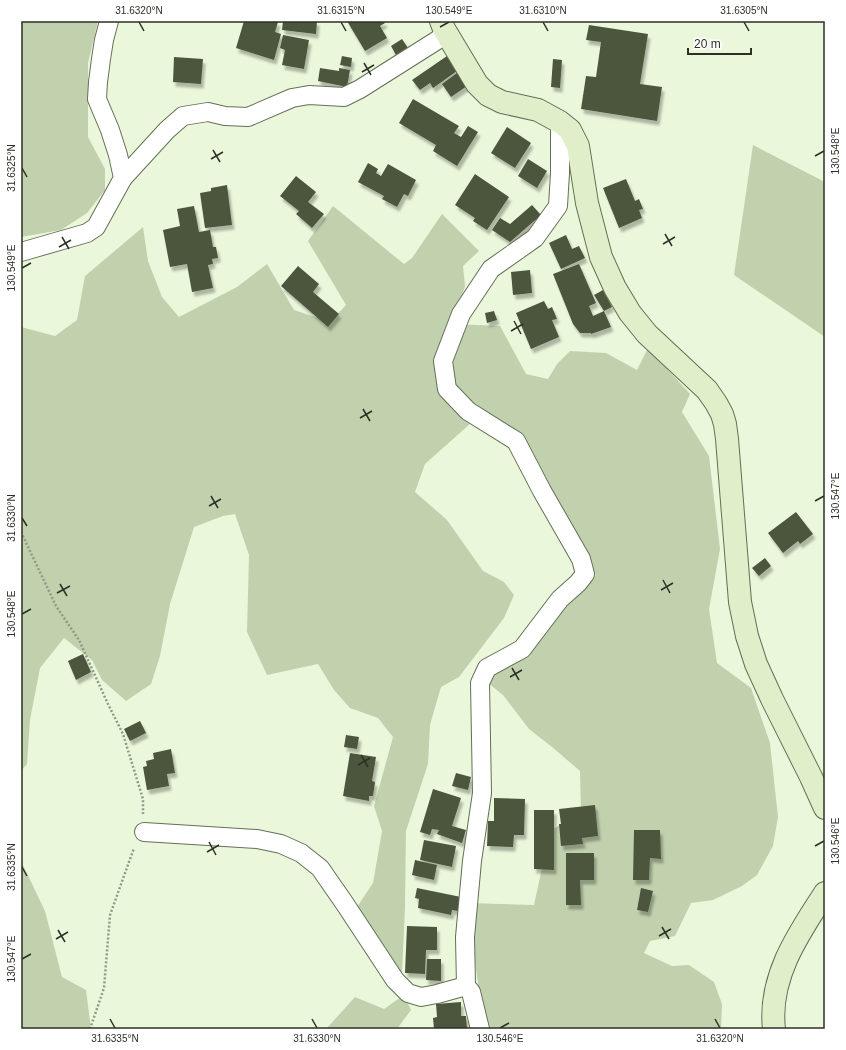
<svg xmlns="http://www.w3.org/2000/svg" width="846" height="1050" font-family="Helvetica,sans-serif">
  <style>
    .green { fill: #c1d1ae }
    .building { fill: #4b563e; filter: url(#shadow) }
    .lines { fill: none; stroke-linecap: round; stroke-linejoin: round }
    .street-casing { stroke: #646f56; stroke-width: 20 }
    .secondary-casing { stroke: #646f56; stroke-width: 24 }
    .path { stroke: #909985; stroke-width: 2.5; stroke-dasharray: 2 2; stroke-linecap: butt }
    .street { stroke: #fff; stroke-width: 18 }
    .secondary { stroke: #e0eec9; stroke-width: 22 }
    .ticks { fill: none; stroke: #2b3025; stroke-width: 1.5 }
    .neatline { fill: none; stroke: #2b3025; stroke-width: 1.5 }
    .ticks-label { font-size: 10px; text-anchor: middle; fill: #2b3025 }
  </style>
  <defs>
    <filter id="shadow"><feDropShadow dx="2.5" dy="4.5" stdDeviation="1" flood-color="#0004"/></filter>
  </defs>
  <rect width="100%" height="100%" fill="#ebf7db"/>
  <!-- green -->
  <g class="green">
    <polygon points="21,21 98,21 88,63 88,137 105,169 105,190 87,213 61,230 21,237"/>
    <polygon points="753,145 825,182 825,337 734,275"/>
    <polygon points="333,206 404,264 412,258 442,214 479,251 463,266 465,286 453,324 500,326 526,374 548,379 557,364 570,351 606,353 637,370 648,348 690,394 682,412 709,456 720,549 709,609 717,663 751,688 770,743 778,817 773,846 757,875 742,886 713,900 691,903 675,936 650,941 644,953 672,966 689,965 714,982 722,1004 721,1029 485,1029 466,903 534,905 550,831 581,812 580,771 552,747 529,729 503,695 484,680 500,664 596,575 566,526 517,436 471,423 425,464 415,492 447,520 483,571 504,582 514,595 504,618 459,677 441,687 430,725 428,764 406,831 405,908 402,974 355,910 373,883 382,831 374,806 393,737 378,718 350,708 334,690 318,664 267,675 247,632 249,555 235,514 223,516 194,527 170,604 160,656 151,684 126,701 102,680 92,660 64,638 40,668 30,720 27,764 21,771 21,327 55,336 77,320 85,276 143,227 148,261 162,297 179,317 237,287 267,264 294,310 330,322 346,305 308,241"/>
    <polygon points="21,853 23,865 45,911 62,977 86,990 91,1029 21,1029"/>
    <polygon points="404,995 411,1010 397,1029 324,1029 328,1027 355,997 384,1009"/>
  </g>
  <!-- building -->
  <g class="building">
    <polygon points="244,21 274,21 278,22 275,32 281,34 274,60 236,48"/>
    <polygon points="283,21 317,21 316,34 282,30"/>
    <polygon points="347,21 384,21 385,23 380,26 387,38 365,51"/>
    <polygon points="589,25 648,34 640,84 662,87 657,121 581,109 586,76 596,77 601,42 586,40"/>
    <polygon points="283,35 309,40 304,69 282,65 285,50 280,48"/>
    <polygon points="402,39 408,48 396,55 391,46"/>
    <polygon points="342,56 352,58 351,67 340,65"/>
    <polygon points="447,56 457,71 433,88 430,83 420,90 412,80"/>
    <polygon points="174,57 203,59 201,84 173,82"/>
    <polygon points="553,59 562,60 560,88 551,87"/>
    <polygon points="320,68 339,71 339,68 350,70 347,87 318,81"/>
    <polygon points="457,73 467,86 451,97 442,84"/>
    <polygon points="413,99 459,126 454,133 461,137 468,126 478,132 457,166 433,151 436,145 399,123"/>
    <polygon points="507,127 531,143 515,168 491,153"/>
    <polygon points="528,159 547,171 537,188 518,176"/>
    <polygon points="368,163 378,169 376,173 381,176 388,164 416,180 408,196 404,194 397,207 382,199 384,196 358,182"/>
    <polygon points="475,174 509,197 487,230 473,221 475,218 455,205"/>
    <polygon points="296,176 316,192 308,202 324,214 312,228 296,214 299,211 280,196"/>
    <polygon points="626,179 635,201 639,199 643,209 639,210 642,218 619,228 603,188"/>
    <polygon points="227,185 232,225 205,228 200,193 211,191 211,188"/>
    <polygon points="532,205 541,215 510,242 492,230 500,218 510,224"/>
    <polygon points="194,206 199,232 210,230 213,247 216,247 218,258 212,259 213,264 208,265 213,288 192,292 187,264 170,267 163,230 180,226 177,209"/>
    <polygon points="566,235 572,249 579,246 585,258 561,269 549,243"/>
    <polygon points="579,264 596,303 589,306 593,316 604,311 594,295 603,290 612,307 604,311 611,327 591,334 591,333 580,333 573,324 553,274"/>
    <polygon points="298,266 319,284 313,292 339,314 328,327 281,286"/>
    <polygon points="530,270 532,293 513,295 511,272"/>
    <polygon points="544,301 548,309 552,307 557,319 552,320 559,337 531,349 516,313"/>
    <polygon points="494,311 497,320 487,323 485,313"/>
    <polygon points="796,512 813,534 800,544 798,541 783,553 768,533"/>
    <polygon points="765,558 771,566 759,576 752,568"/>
    <polygon points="83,654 91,672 76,680 68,661"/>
    <polygon points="140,721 146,733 130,741 124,729"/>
    <polygon points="346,735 359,737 357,749 344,747"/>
    <polygon points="171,749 175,773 167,774 169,786 147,790 143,767 147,766 146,761 154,759 153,753"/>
    <polygon points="350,753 376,757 372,781 375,782 373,796 369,796 369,801 343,796"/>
    <polygon points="456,773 471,777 468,790 452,786"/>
    <polygon points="433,789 461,798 452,826 466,830 462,843 437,834 439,830 432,829 430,835 420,832"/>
    <polygon points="494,798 525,799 524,835 514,835 513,847 487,846 488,821 494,821"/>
    <polygon points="595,805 598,836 582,838 583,844 561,846 559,824 561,824 559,809"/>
    <polygon points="534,810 554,810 554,870 534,869"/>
    <polygon points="634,830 660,830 661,859 650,858 649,880 633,880"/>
    <polygon points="424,840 456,846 452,867 420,860"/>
    <polygon points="566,853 594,853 594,880 580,880 581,905 566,905"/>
    <polygon points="415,860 437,865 434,880 412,875"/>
    <polygon points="417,888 461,897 458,911 452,910 451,915 418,908 419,899 415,898"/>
    <polygon points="641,888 653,891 648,912 637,910"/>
    <polygon points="407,926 437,927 437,950 426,950 425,974 405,973"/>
    <polygon points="427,959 441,959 441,981 426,980"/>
    <polygon points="461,1002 461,1016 466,1016 467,1029 434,1029 433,1018 437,1017 436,1004"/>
  </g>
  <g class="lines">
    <defs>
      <g id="street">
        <polyline points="123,178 167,130 183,116 208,112 225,116 248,117 292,98 309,95 344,97 360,89 447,34"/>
        <polyline points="21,252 87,233 96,227 123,178 118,155 110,130 97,99 98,82 101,59 104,40 109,21"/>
        <polyline points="144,832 257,839 281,844 301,853 320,868 345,904 395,980 408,993 421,997 437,994 466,986"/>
        <polyline points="480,1029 471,992 466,986 465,937 472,861 482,793 480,683 487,668 522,649 560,599 578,583 585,574 581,559 542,491 516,441 468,411 447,389 443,361 461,314 491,269 535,238 558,206 560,173 560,122"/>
      </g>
      <g id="secondary">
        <polyline points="441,21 444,29 477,84 488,95 502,102 538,110 560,122 570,130 578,146 587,203 601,257 615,288 630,313 647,334 707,390 716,403 722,414 725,424 727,439 740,602 747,636 756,664 772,699 811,777 825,808"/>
        <path d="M774 1029C768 978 798 934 825 893"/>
      </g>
    </defs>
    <!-- street casing -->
    <use href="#street" class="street-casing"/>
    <!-- secondary casing -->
    <use href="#secondary" class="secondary-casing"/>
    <!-- path -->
    <g class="path">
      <polyline points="21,532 56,606 79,640 108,704 123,734 143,799 143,814"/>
      <polyline points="90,1029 104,988 110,915 134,848"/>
    </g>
    <!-- street -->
    <use href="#street" class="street"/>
    <!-- secondary -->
    <use href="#secondary" class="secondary"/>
  </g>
  <!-- ticks -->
  <path class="ticks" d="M139 22 144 31M341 22 346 31M543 22 548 31M744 22 749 31M440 27 449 22M364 63 371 75M362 72 374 65M213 150 220 162M815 156 824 151M211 159 223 152M22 168 27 177M665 234 672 246M62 237 69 249M663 244 675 237M59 247 71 240M22 268 31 263M514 321 521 334M511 331 523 324M363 409 370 421M360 418 372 411M211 496 218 508M815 501 824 496M209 506 221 499M22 518 27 526M663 580 670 593M60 584 67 596M661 590 673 583M57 593 70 586M22 614 31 609M512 668 519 680M510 677 522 670M361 755 368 767M358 765 370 758M209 842 216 855M815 846 824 841M207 852 219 845M22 867 27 876M662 927 669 939M58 930 65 942M659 936 671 929M56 939 68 932M22 959 31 954M110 1019 115 1028M312 1019 317 1028M715 1019 720 1028M500 1028 509 1023"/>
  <!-- border -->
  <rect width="846" height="1050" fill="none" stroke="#ffffff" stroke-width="44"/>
  <!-- scale -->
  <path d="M688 48v6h63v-6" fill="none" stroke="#2b3025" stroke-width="2"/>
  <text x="694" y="48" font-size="12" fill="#2b3025" stroke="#ffffff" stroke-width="3" paint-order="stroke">20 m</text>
  <rect x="22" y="22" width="802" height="1006" class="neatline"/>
  <g class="ticks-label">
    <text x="139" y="14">31.6320°N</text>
    <text x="341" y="14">31.6315°N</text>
    <text x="449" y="14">130.549°E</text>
    <text x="543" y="14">31.6310°N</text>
    <text x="744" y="14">31.6305°N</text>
    <text transform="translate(835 151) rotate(-90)" y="4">130.548°E</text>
    <text transform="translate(11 168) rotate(-90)" y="4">31.6325°N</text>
    <text transform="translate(11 268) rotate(-90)" y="4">130.549°E</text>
    <text transform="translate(835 496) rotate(-90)" y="4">130.547°E</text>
    <text transform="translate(11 518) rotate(-90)" y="4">31.6330°N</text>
    <text transform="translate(11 614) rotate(-90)" y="4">130.548°E</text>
    <text transform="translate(835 841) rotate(-90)" y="4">130.546°E</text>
    <text transform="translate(11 867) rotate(-90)" y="4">31.6335°N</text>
    <text transform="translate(11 959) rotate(-90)" y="4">130.547°E</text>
    <text x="115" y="1042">31.6335°N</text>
    <text x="317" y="1042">31.6330°N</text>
    <text x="500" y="1042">130.546°E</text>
    <text x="720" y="1042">31.6320°N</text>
  </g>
</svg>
